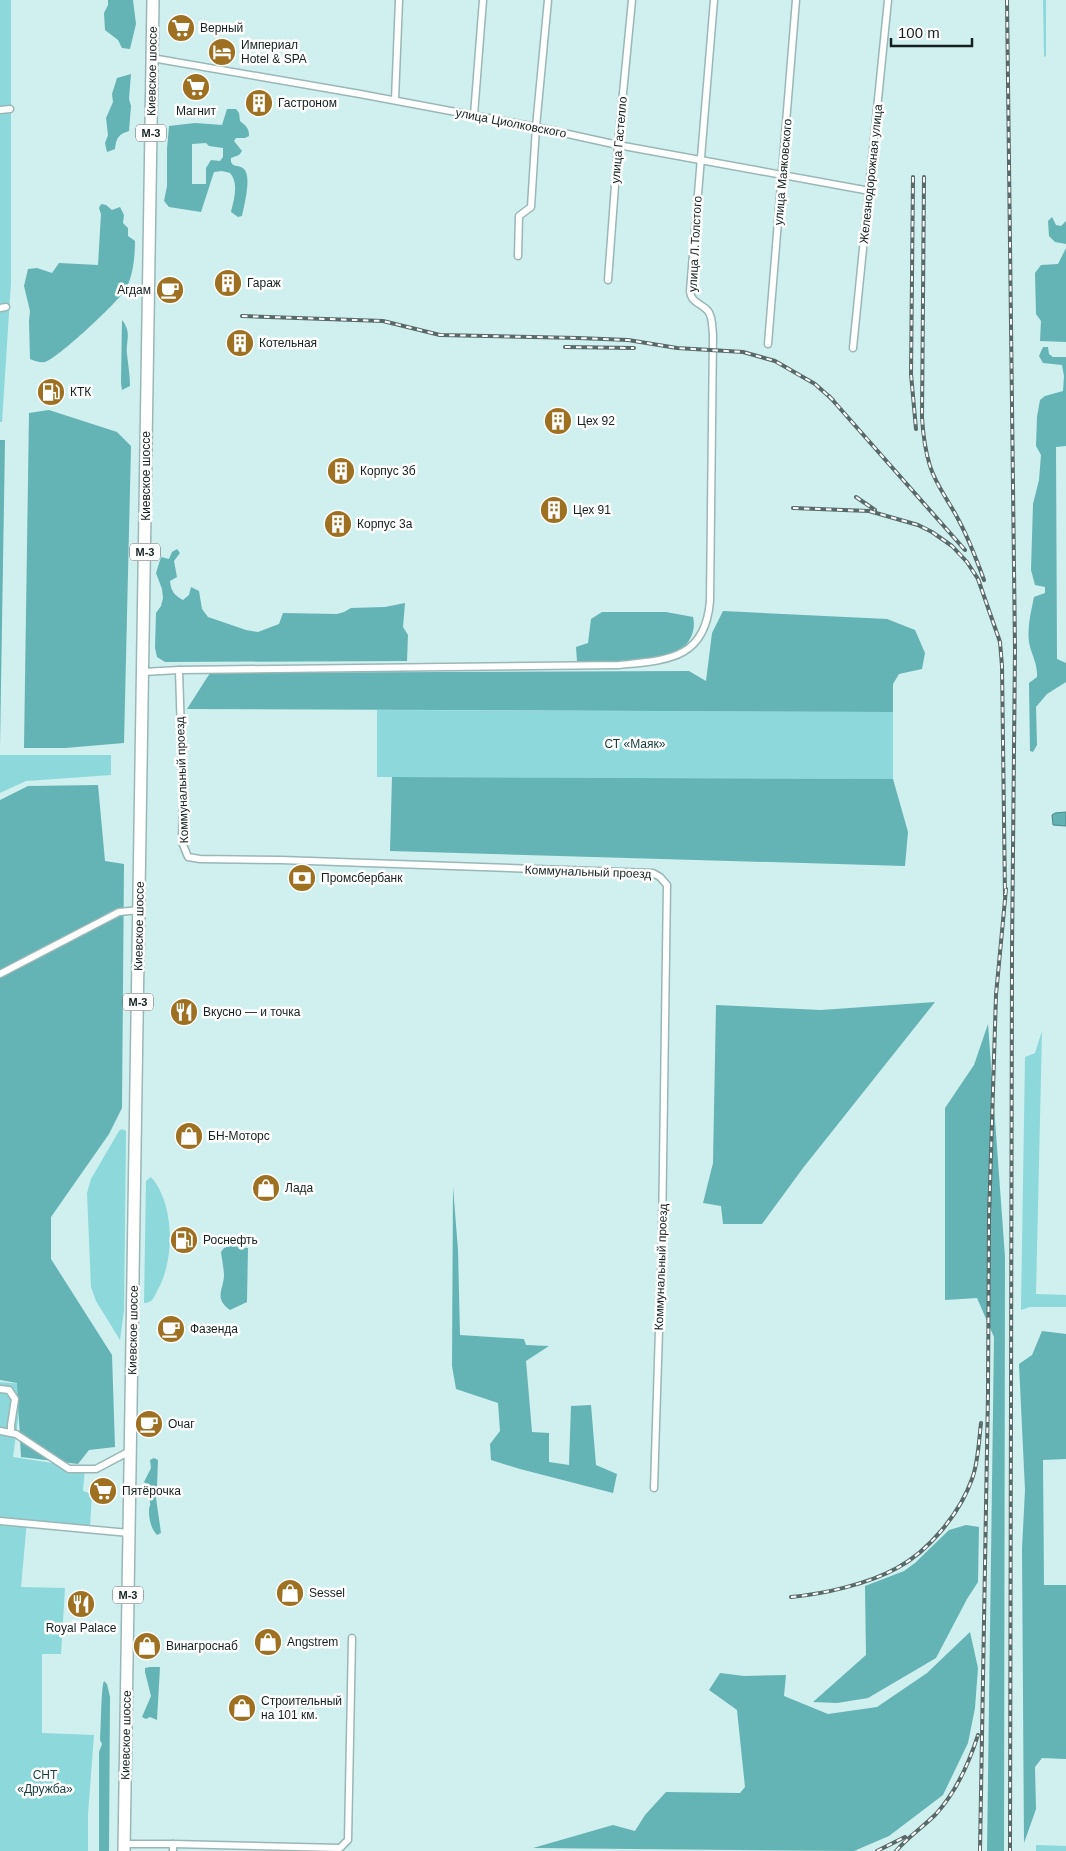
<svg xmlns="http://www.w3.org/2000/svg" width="1066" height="1851" font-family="Helvetica,sans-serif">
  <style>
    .green { fill: #8cd8da }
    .forest { fill: #64b3b5; fill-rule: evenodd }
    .water { fill: #62b1b3; stroke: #4b8687 }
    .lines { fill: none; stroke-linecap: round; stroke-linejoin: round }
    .street-casing { stroke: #99b7b7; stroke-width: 9 }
    .highway-casing { stroke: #99b7b7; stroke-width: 14 }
    .street { stroke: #fff; stroke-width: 6 }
    .highway { stroke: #fff; stroke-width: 11 }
    .rail-casing { stroke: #576969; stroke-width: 4 }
    .rail { stroke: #fff; stroke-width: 2; stroke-dasharray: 5.5; stroke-linecap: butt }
    .labels { text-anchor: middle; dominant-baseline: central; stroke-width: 5; stroke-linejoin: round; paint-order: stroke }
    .shield { fill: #fff; stroke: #5b6363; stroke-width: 1 }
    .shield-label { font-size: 11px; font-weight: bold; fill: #152020 }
    .poi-label { font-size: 12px; fill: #152020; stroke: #fff; text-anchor: start }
    .street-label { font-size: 12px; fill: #152020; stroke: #fff }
    .park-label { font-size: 12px; fill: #163d3e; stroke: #fff }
  </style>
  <rect width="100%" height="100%" fill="#d0efef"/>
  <!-- green -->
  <g class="green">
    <polygon points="0,0 11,0 11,282 2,422 0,422"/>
    <polygon points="1043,0 1046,0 1046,56 1044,57"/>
    <polygon points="377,710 893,712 893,779 377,777"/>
    <polygon points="0,755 111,755 111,775 26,781 0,793"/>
    <polygon points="1042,1031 1036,1294 1066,1295 1066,1307 1030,1307 1021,1310 1025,1057 1035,1053"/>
    <polygon points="122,1129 126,1131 126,1135 124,1310 120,1340 96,1301 91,1287 87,1193 91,1179 119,1131"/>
    <path d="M151 1177C175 1204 175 1261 157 1291 154 1298 152 1303 144 1303L146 1181Z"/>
    <polygon points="0,1382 23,1384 13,1457 85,1468 83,1491 92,1494 90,1527 27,1520 21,1587 65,1588 61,1654 42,1654 42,1733 94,1735 88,1814 88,1851 0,1851"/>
    <polygon points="1036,1845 1066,1846 1066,1851 1036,1851"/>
  </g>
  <!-- forest -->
  <g class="forest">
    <polygon points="108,0 133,0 136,24 130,49 122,48 118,40 105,30 104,13 108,5"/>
    <path d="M131 74 129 99 131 106 129 131C119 134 116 138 115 149L107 152 105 143 108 135 106 118 113 102 112 94 117 78Z"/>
    <path d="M227 109H236L239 113 240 121C246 126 249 128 249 136L245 138H236L234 141 242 151 239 155 231 158V162L233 165C236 166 241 166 244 169 252 177 244 206 242 216L238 217 231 212C234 200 239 183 230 173L222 171 214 172 201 212 169 207 164 201 167 186V149L169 126 195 123 222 125ZM206 143 209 146 223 148V157L220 161 211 160 206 168V184H192V144Z"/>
    <path d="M101 204 106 205 112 210 120 207 124 215 123 223 128 228V236L135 241C135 256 133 278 125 290 118 302 57 359 45 362 40 363 35 361 30 359L29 321 30 311 24 286 28 269 37 268 52 273 59 263 98 265 101 214 99 208Z"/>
    <polygon points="1052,217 1056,225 1061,226 1066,221 1066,244 1055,242 1049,236 1048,221"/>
    <polygon points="1066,248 1066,342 1040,341 1041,321 1036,314 1035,273 1041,265 1058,264"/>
    <path d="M122 320C132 333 126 339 127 354 128 364 130 375 130 386L122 390 121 383Z"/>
    <path d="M1043 347H1048L1049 354 1053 357H1066V446L1056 447 1057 659 1066 663V682L1047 694 1036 707 1037 745 1033 752 1030 751 1029 683 1037 677C1038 664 1031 654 1029 642 1027 627 1031 612 1034 597L1045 593V587L1035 585 1031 570 1033 504 1039 480 1041 455 1036 446 1037 417 1040 400 1045 396 1063 391 1064 376 1062 365 1043 363 1039 356Z"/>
    <polygon points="49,410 117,432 131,446 124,743 65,748 24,748 29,413"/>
    <polygon points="0,440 5,440 0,747"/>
    <path d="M177 549 180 553 174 561 177 577 170 581C171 591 174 595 183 600L189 595 191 587 199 591 202 609 208 617 246 630 258 632 279 624 283 613 337 614 344 612 351 608 385 607 405 603 403 627 408 635 407 661 165 662 157 657 155 648 156 613 161 606 163 598 162 589 156 573 161 557 169 559 172 552Z"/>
    <polygon points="723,611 887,619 915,630 925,653 922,669 899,674 893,684 893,712 187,709 210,673 689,671 706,681 712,633"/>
    <path d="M602 612H666L693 617C697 633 687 648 673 654 667 657 660 657 654 658 628 661 602 662 577 662L576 647 588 643 591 619Z"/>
    <polygon points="392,777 893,779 908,832 905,866 390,851"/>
    <polygon points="98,785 105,861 124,864 122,1108 109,1134 51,1217 51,1259 112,1355 115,1447 89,1450 78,1464 21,1457 17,1383 0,1380 0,800 28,786"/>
    <polygon points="935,1002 803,1168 762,1224 723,1224 721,1206 703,1203 713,1163 716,1005 821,1010"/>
    <polygon points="988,1024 1005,1257 1004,1851 987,1851 994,1337 977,1298 945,1300 945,1108 974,1065"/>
    <polygon points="453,1187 458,1250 460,1335 524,1339 526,1345 549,1346 526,1361 532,1432 549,1433 549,1462 569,1465 571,1406 591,1405 596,1465 617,1474 613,1493 520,1469 491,1460 490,1444 500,1431 498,1403 456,1389 452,1366"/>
    <path d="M230 1246 248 1248 247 1302 230 1310C214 1298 223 1291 224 1276 224 1269 222 1260 221 1252L224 1248Z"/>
    <polygon points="1042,1331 1066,1334 1066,1459 1043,1460 1044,1585 1066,1585 1066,1759 1042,1758 1035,1767 1036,1809 1024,1843 1022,1549 1025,1490 1019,1364 1032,1355"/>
    <path d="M154 1458 158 1460 157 1486 155 1491 161 1533 157 1535C151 1529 149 1519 149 1511 149 1506 151 1506 150 1502 148 1495 147 1493 148 1486L144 1482 151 1468 150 1460Z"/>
    <polygon points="966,1525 979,1527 978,1582 967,1599 936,1658 868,1698 837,1703 813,1702 866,1655 865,1586 904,1571 915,1563 949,1530"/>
    <polygon points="970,1632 978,1668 975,1708 968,1743 943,1795 889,1836 854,1851 533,1848 613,1825 635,1831 645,1815 666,1792 740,1793 745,1787 737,1710 709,1690 720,1673 744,1676 786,1675 784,1696 828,1714 877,1707 927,1673"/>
    <polygon points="150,1667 160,1667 157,1720 150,1717 146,1719 142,1717 151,1696 145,1672 145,1668"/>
    <path d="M104 1681 107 1684 110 1697 109 1851H99V1752L102 1744 100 1740C101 1730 101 1686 104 1681Z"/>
  </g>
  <!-- water -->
  <polygon class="water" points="1066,812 1066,826 1053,825 1052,815 1055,813"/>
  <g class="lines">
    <defs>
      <g id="street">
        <polyline points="152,58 360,94 536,127 618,145 870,191"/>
        <polyline points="395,100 399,0"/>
        <polyline points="0,110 10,109"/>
        <polyline points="474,115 483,0"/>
        <polyline points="518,256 519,216 531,207 536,127 548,0"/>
        <polyline points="608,280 618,145 632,0"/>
        <polyline points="0,308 6,307"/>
        <polyline points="768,344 796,0"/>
        <polyline points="853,348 888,0"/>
        <polyline points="179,670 183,797 182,842 188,857 200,859 281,860 653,873 660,877 667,885 662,1235 654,1488"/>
        <path d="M143 672 179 670 619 665C667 660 705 660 710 601L713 335C712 328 713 317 708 311 701 303 691 303 690 291L714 0"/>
        <polyline points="0,974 119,912 139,910"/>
        <polyline points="0,1389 9,1390 15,1399 11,1425 11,1432"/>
        <polyline points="0,1431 16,1434 69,1469 96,1469 130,1451"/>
        <polyline points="0,1521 129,1533"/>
        <polyline points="124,1844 173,1844 173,1851"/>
        <polyline points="173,1844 340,1848 348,1840 352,1638"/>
      </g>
      <polyline id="highway" points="124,1851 153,0"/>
    </defs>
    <!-- street casing -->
    <use href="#street" class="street-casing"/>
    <!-- highway casing -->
    <use href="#highway" class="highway-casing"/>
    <!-- street -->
    <use href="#street" class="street"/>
    <!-- highway -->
    <use href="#highway" class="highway"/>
    <defs>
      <g id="rail">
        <polyline points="1007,0 1015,649 1012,951 1010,1851"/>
        <polyline points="913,177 911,374 916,429"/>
        <path d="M924 177 922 417C923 434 925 450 930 466 936 485 948 500 957 517 968 537 976 558 984 580"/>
        <polyline points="242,316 383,321 440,335 578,338 628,340 677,348 743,352 775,361 815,384 833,400"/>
        <polyline points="565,347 634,348"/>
        <polyline points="829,396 965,550"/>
        <polyline points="856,497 875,510"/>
        <polyline points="793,508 869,511 918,525 932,532 952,546 967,562 978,579 1000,642 1002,666 1005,895"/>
        <path d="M791 1597C824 1594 868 1584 897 1568 929 1551 960 1513 972 1479 978 1464 979 1440 981 1423"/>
        <polyline points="877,1851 905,1837"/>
        <path d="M896 1851C908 1837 923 1827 936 1814 956 1792 969 1763 978 1735"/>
        <polyline points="980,1851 988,1393 989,1217 996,995 1006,889"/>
      </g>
    </defs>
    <!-- rail casing -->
    <use href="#rail" class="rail-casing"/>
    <!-- rail -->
    <use href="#rail" class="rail"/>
  </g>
  <!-- icons -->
  <defs>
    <symbol id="supermarket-disc" viewBox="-11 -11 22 22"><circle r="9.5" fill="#9e7122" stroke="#fff"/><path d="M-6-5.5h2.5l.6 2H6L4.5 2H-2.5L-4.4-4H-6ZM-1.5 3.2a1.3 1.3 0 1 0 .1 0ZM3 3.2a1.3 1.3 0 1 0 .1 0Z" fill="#fff"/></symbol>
    <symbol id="hotel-disc" viewBox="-11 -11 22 22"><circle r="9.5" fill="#9e7122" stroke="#fff"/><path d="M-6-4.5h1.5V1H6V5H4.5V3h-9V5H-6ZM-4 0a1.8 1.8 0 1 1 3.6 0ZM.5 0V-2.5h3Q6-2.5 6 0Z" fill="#fff"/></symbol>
    <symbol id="building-disc" viewBox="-11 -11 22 22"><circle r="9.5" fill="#9e7122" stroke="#fff"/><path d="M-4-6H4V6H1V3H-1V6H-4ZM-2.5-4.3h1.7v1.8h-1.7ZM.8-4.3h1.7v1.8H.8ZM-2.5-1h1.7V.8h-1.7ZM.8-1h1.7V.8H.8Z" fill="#fff"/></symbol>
    <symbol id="cafe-disc" viewBox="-11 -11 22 22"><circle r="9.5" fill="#9e7122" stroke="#fff"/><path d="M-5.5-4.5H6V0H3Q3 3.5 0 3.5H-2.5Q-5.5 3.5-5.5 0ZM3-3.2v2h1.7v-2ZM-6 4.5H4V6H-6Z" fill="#fff"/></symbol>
    <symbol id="fuel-disc" viewBox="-11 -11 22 22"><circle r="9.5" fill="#9e7122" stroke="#fff"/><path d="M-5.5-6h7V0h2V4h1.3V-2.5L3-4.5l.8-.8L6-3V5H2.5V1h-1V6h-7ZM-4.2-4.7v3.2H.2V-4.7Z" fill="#fff"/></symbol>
    <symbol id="bank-disc" viewBox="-11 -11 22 22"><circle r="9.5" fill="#9e7122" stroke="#fff"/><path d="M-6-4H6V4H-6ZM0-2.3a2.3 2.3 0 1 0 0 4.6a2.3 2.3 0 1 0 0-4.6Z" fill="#fff"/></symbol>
    <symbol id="restaurant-disc" viewBox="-11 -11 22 22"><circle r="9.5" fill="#9e7122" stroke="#fff"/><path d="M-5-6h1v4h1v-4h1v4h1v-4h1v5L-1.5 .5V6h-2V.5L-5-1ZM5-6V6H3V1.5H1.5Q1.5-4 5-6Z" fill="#fff"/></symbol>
    <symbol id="shop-disc" viewBox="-11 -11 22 22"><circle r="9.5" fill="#9e7122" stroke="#fff"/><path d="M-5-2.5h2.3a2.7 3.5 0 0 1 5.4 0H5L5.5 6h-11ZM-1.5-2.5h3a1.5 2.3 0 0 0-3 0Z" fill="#fff"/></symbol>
  </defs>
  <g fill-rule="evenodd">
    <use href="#supermarket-disc" x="165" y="12" width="32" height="32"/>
    <use href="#hotel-disc" x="206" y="36" width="32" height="32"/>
    <use href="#supermarket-disc" x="180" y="71" width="32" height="32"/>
    <use href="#building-disc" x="243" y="87" width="32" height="32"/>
    <use href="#building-disc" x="212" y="267" width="32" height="32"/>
    <use href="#cafe-disc" x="154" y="274" width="32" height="32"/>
    <use href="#building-disc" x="224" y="327" width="32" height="32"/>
    <use href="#fuel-disc" x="35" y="376" width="32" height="32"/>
    <use href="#building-disc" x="542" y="405" width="32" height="32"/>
    <use href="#building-disc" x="325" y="455" width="32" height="32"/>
    <use href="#building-disc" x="538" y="494" width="32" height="32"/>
    <use href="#building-disc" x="322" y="508" width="32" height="32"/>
    <use href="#bank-disc" x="286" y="862" width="32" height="32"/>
    <use href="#restaurant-disc" x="168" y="996" width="32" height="32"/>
    <use href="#shop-disc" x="173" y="1120" width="32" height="32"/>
    <use href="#shop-disc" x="250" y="1172" width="32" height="32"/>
    <use href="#fuel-disc" x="168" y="1224" width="32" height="32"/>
    <use href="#cafe-disc" x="155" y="1313" width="32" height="32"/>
    <use href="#cafe-disc" x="133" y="1408" width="32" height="32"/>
    <use href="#supermarket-disc" x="87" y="1475" width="32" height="32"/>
    <use href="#shop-disc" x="274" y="1577" width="32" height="32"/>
    <use href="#restaurant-disc" x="65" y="1588" width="32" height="32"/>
    <use href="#shop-disc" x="252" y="1626" width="32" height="32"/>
    <use href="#shop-disc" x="131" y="1630" width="32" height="32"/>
    <use href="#shop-disc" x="226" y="1692" width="32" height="32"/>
  </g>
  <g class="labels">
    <!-- shield labels -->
    <g class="shield">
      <rect x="136" y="124.5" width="30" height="17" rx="4"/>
      <rect x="130" y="543.5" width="30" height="17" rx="4"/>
      <rect x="123" y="993.5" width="30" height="17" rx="4"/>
      <rect x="113" y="1586.5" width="30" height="17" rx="4"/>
    </g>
    <g class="shield-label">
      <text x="151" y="133">М-3</text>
      <text x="145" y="552">М-3</text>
      <text x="138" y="1002">М-3</text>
      <text x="128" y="1595">М-3</text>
    </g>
    <!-- poi labels -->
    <g class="poi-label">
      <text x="200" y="28">Верный</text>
      <text x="241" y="45">Империал<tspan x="241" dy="14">Hotel &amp; SPA</tspan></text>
      <text x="278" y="103">Гастроном</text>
      <text x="196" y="111" text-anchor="middle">Магнит</text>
      <text x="247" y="283">Гараж</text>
      <text x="151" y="290" text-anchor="end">Агдам</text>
      <text x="259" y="343">Котельная</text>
      <text x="70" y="392">КТК</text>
      <text x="577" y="421">Цех 92</text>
      <text x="360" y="471">Корпус 3б</text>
      <text x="573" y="510">Цех 91</text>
      <text x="357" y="524">Корпус 3a</text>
      <text x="321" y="878">Промсбербанк</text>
      <text x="203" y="1012">Вкусно — и точка</text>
      <text x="208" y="1136">БН-Моторс</text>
      <text x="285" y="1188">Лада</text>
      <text x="203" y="1240">Роснефть</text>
      <text x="190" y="1329">Фазенда</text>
      <text x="168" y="1424">Очаг</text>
      <text x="122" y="1491">Пятёрочка</text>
      <text x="309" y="1593">Sessel</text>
      <text x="81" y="1628" text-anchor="middle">Royal Palace</text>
      <text x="287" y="1642">Angstrem</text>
      <text x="166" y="1646">Винагроснаб</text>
      <text x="261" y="1701">Строительный<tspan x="261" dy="14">на 101 км.</tspan></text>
    </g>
    <!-- street labels -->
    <g class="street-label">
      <text transform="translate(152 71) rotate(-89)">Киевское шоссе</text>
      <text transform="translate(511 123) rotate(11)">улица Циолковского</text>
      <text transform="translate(619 140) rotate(-85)">улица Гастелло</text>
      <text transform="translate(783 172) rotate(-85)">улица Маяковского</text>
      <text transform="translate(871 174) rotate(-84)">Железнодорожная улица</text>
      <text transform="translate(695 244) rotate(-87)">улица Л.Толстого</text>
      <text transform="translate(146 476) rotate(-90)">Киевское шоссе</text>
      <text transform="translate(182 780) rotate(-92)">Коммунальный проезд</text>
      <text transform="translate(588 872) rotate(2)">Коммунальный проезд</text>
      <text transform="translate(139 926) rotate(-89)">Киевское шоссе</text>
      <text transform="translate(661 1267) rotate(-88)">Коммунальный проезд</text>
      <text transform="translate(133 1330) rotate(-89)">Киевское шоссе</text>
      <text transform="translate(126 1735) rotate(-89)">Киевское шоссе</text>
    </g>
    <!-- park labels -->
    <g class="park-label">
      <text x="635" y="744">СТ «Маяк»</text>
      <text x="45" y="1775">СНТ<tspan x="45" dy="14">«Дружба»</tspan></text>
    </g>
  </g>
  <!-- scale -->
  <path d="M891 38v8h81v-8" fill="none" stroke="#152020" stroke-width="2.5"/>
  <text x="898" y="38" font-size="15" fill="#152020" stroke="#ffffff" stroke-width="4" paint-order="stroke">100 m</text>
</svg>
